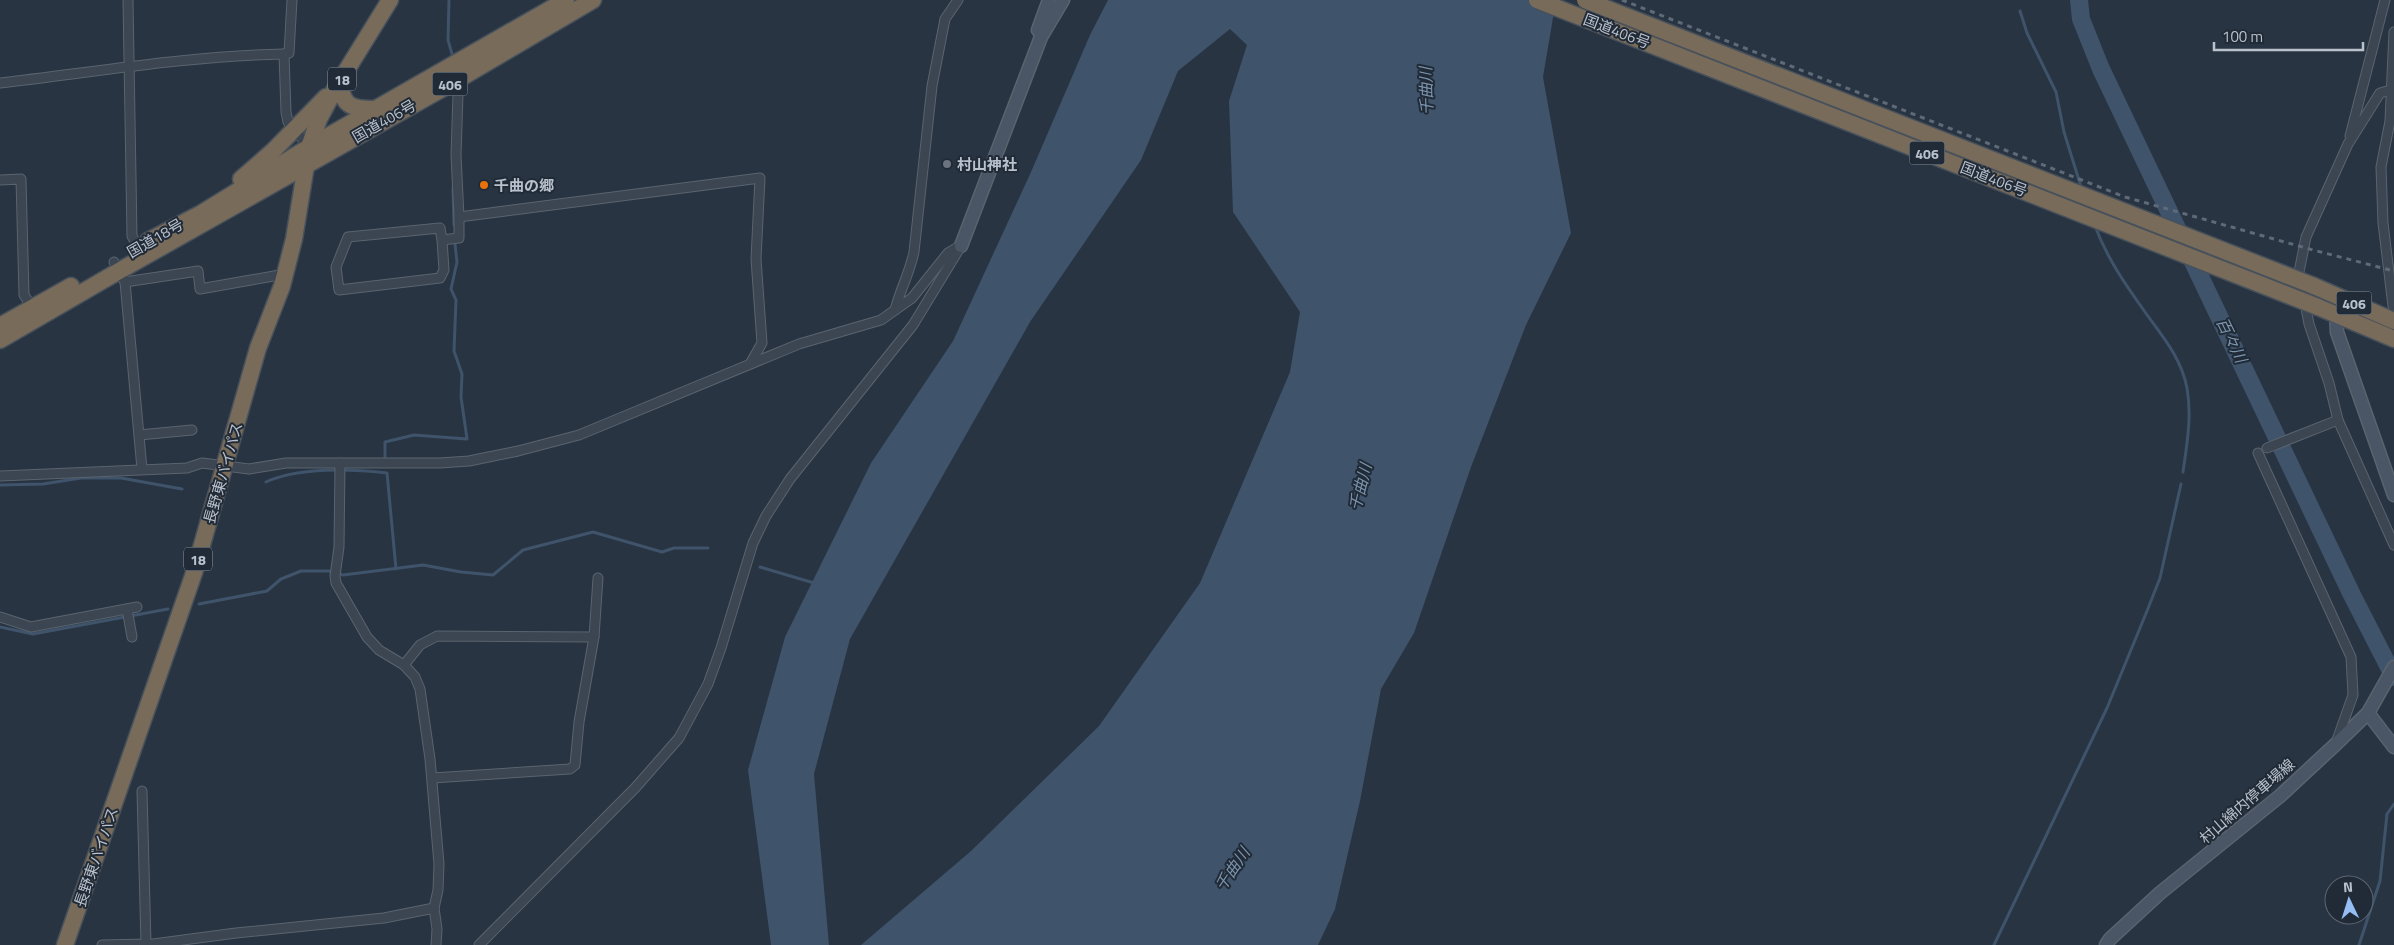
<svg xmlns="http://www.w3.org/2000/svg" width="2394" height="945" font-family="'Titillium Web','Noto Sans JP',sans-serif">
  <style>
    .water { fill: #3f536b }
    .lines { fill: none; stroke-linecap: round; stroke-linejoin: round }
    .stream { stroke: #3f536b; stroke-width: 3 }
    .river { stroke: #3f536b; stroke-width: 18 }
    .street-casing { stroke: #5a646f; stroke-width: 11 }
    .secondary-casing { stroke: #5a646f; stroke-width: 15 }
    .highway-casing { stroke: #47515c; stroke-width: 19 }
    .street { stroke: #3c4652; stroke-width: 9 }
    .secondary { stroke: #4a5565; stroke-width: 12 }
    .highway { stroke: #786b5a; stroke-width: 16 }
    .rail { stroke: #5f6a79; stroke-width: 3; stroke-dasharray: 5 5; stroke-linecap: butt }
    .highway-bridge-casing { stroke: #47515c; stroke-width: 19; stroke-linecap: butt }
    .highway-bridge { stroke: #786b5a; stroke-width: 16 }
    .worship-dot { fill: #6b7280; stroke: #212b37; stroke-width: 2 }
    .food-dot { fill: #e8710a; stroke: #212b37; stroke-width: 2 }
    .labels { text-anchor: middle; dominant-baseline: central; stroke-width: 4; stroke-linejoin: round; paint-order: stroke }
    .shield { fill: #212b37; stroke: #8b949f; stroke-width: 1 }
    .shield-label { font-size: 14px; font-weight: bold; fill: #b9c1cc }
    .street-label { font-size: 15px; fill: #b9c1cc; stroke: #212b37 }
    .poi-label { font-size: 15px; font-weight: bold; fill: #b9c1cc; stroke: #212b37; text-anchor: start }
    .water-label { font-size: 16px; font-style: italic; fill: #7b93ad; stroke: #212b37 }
  </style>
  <rect width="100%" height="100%" fill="#283442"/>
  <!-- water -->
  <polygon class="water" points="1108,0 1556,0 1543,77 1571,233 1526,325 1471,467 1414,633 1381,689 1360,801 1335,909 1318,945 861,945 971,851 1099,726 1200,583 1290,372 1300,312 1233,212 1229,101 1247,45 1230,29 1178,71 1141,160 1030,322 850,639 814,774 829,945 771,945 748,770 785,637 871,463 953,341 1031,172 1090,35"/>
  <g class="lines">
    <!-- stream -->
    <g class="stream">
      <polyline points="449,0 448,40 452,54"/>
      <polyline points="2020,11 2027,33 2056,92 2064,132 2082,190"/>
      <polyline points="453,188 454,225"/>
      <path d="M2095 226C2107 258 2125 284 2145 312 2162 336 2181 357 2187 388 2192 416 2187 444 2183 472"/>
      <polyline points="385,458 385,442 414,435 467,439 461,397 462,374 454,351 456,300 451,289 457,262 455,244"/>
      <path d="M266 482C300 467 350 469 387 473L396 569"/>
      <polyline points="0,485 43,484 81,478 121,478 182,489"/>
      <polyline points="760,567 814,583"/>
      <polyline points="199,604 267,591 281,579 301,571 329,571 343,575 423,565 461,572 493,575 523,550 593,532 662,552 674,548 708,548"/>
      <polyline points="0,627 33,634 168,609"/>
      <polyline points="1994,945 2107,708 2147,611 2160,578 2181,484"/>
      <polyline points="2359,945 2380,881 2387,814 2394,804"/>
    </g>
    <!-- river -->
    <polyline class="river" points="2079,0 2081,19 2101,69 2352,595 2394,677"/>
    <defs>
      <g id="street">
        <polyline points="128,0 132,236 138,247"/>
        <path d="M958 0 945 19 932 86 914 252C910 272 900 290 895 310L912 298 948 253 960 246"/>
        <polyline points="284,54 289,53 292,0"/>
        <polyline points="453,78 458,94 456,155 459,217 760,178 756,259 762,343 750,364"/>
        <path d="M0 83C95 72 188 56 284 54L286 112 288 122 309 147"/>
        <polyline points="2394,89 2380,93 2348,144 2306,237 2299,272 2309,324 2329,383 2338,420 2394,545"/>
        <polyline points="2350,136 2385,0"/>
        <polyline points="0,180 21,179 24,295 34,310"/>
        <polyline points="442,240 440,228 348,237 336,267 339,290 440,278 444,270 442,240 459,238 459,217"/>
        <polyline points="114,262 125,282 142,469"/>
        <polyline points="125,282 198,271 200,289 285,274"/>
        <polyline points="2393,306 2383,223 2381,167 2390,121 2394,32"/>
        <polyline points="139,435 192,430"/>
        <polyline points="2267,448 2338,420"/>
        <polyline points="2258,453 2351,657 2353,695 2337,740"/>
        <polyline points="340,463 339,547 335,576 336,583 367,637 379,650 404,665 415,677 420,689 430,759 439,864 438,890 434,908 437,929 436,945"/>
        <polyline points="0,476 187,468 202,463 249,469 286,463 440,463 469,461 518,451 579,435 799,344 881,320 895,310"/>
        <polyline points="127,609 132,637"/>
        <polyline points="0,617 31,627 137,607"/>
        <polyline points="404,665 420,645 437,636 594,637"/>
        <polyline points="432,778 570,769 575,765 579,722 594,637 598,578"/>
        <polyline points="102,945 146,944 142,791"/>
        <polyline points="146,945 236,933 384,918 434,908"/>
        <polyline points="479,945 636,787 679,738 708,684 721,648 753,543 766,516 790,479 913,325 961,246"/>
      </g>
      <g id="secondary">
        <polyline points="1038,30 1049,0"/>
        <polyline points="961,246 1041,37 1063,0"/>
        <polyline points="2336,313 2337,332 2394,495"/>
        <polyline points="2368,713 2394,747"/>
        <polyline points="2106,945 2110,939 2160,893 2280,796 2336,744 2368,713 2394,667"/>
      </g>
      <g id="highway">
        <path d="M340 81C342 105 350 109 373 109"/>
        <polyline points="241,179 273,151 326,97"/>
        <polyline points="148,241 200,214 309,147 566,0"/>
        <polyline points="2314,286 2394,321"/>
        <polyline points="2318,307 2394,339"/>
        <polyline points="0,326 71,286"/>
        <polyline points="0,340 119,271 454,82 593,0"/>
        <polyline points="65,945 194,573 258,348 282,286 294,239 309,147 319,119 335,89 390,0"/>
      </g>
    </defs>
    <!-- street casing -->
    <use href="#street" class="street-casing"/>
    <!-- secondary casing -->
    <use href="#secondary" class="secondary-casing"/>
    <!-- highway casing -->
    <use href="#highway" class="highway-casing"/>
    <!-- street -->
    <use href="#street" class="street"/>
    <!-- secondary -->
    <use href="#secondary" class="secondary"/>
    <!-- highway -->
    <use href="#highway" class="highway"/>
    <!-- rail -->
    <polyline class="rail" points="1622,0 2125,197 2313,250 2394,271"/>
    <defs>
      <g id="highway-bridge">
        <polyline points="1537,0 2318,307"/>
        <polyline points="1585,0 2314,286"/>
      </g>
    </defs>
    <!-- highway-bridge casing -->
    <use href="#highway-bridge" class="highway-bridge-casing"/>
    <!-- highway-bridge -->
    <use href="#highway-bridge" class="highway-bridge"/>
  </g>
  <!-- markers -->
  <circle class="worship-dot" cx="947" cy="164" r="5"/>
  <circle class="food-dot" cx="484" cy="185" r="5"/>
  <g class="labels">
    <!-- shield labels -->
    <g class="shield">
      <rect x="328" y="67.5" width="28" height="23" rx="4"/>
      <rect x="432.5" y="72.5" width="35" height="23" rx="4"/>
      <rect x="1909.5" y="141.5" width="35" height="23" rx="4"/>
      <rect x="2336.5" y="291.5" width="35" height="23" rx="4"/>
      <rect x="184" y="547.5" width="28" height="23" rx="4"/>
    </g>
    <g class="shield-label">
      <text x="342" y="79">18</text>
      <text x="450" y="84">406</text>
      <text x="1927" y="153">406</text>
      <text x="2354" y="303">406</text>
      <text x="198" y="559">18</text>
    </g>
    <!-- street labels -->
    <g class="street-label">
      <text transform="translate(1617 31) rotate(21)">国道406号</text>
      <text transform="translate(384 121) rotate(-30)">国道406号</text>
      <text transform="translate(1994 179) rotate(21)">国道406号</text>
      <text transform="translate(155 238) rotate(-30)">国道18号</text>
      <text transform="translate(223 473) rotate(-74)">長野東バイパス</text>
      <text transform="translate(2247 801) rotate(-41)">村山綿内停車場線</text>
      <text transform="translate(96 857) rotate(-71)">長野東バイパス</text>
    </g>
    <!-- poi labels -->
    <g class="poi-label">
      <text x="957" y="164">村山神社</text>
      <text x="494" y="185">千曲の郷</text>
    </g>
    <!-- water labels -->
    <g class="water-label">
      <text transform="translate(1426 91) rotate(-92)">千曲川</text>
      <text transform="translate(2232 340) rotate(64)">百々川</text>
      <text transform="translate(1360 487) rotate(-76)">千曲川</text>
      <text transform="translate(1232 869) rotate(-56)">千曲川</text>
    </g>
  </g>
  <!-- north arrow -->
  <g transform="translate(2349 900) rotate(356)"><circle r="24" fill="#212b37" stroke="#5e6773"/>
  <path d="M0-4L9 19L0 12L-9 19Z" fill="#95bef5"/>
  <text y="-8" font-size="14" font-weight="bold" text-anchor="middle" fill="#b9c1cc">N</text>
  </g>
  <!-- scale -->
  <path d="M2214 42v8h149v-8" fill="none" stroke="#b9c1cc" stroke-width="2.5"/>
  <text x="2222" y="42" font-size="15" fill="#b9c1cc" stroke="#212b37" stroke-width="4" paint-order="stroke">100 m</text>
</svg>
